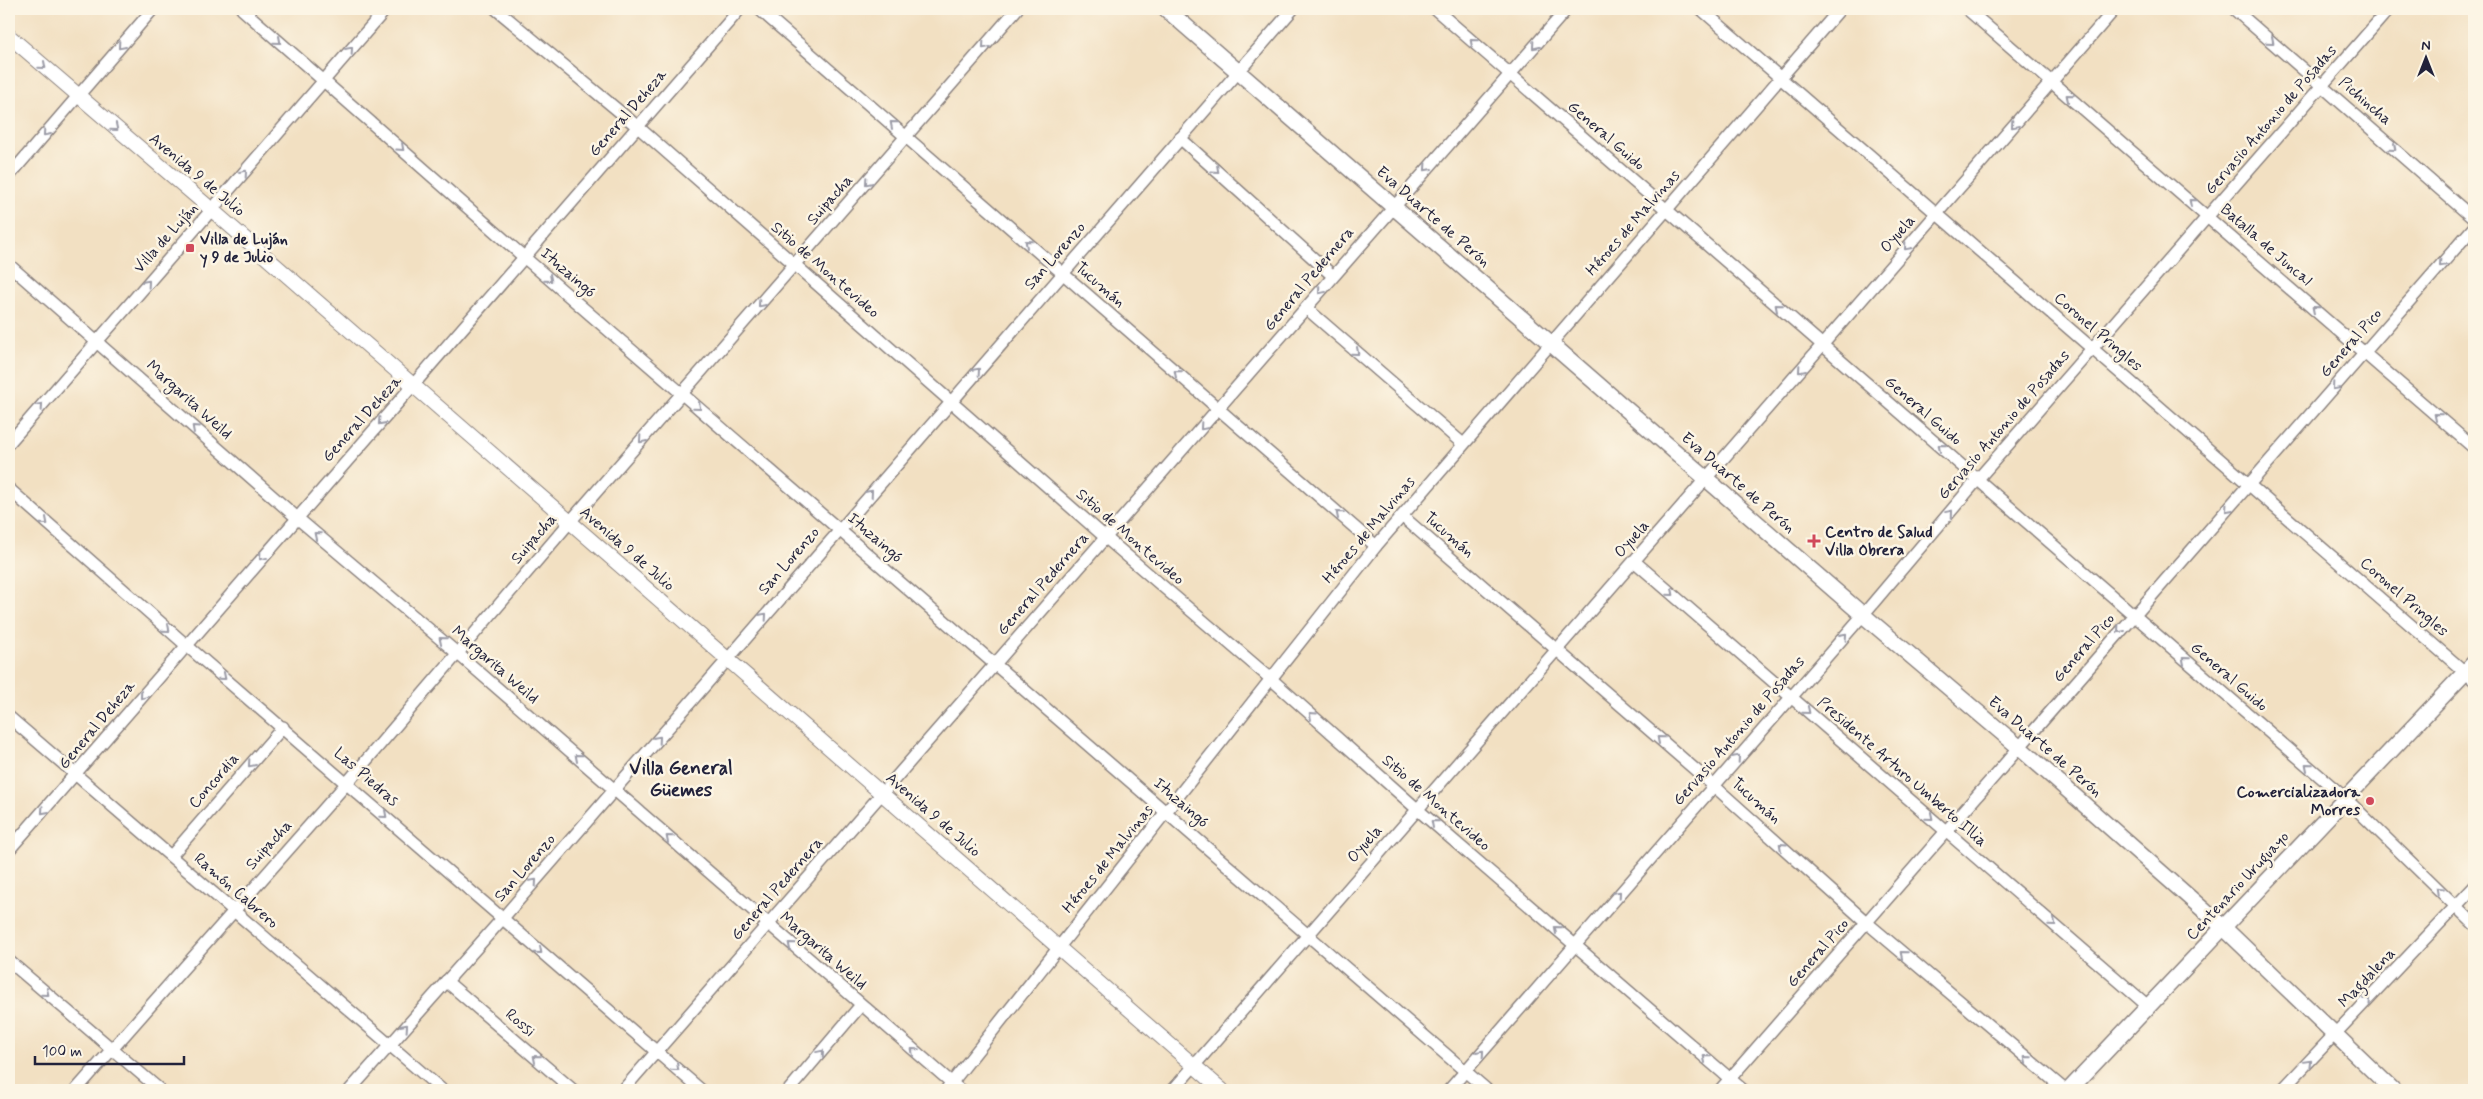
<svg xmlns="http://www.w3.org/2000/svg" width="2483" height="1099" font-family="Mynerve,sans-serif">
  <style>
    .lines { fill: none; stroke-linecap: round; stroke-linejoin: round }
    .minor-casing { stroke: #8a817e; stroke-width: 14 }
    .tertiary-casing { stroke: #8a817e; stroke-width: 16 }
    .secondary-casing { stroke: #8a817e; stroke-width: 18 }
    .minor { stroke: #fff; stroke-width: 11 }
    .tertiary { stroke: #fff; stroke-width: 14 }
    .secondary { stroke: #fff; stroke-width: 15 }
    .oneway { stroke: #9c9ca7 }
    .poi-dot { fill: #d1495b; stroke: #fcf5e5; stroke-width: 2 }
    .labels { text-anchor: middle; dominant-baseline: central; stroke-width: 5; stroke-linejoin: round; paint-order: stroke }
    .street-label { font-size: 16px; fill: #22223b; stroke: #fcf5e5 }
    .poi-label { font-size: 16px; font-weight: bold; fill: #22223b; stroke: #fcf5e5; text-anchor: start }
    .quarter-label { font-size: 19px; font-weight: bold; fill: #22223b; stroke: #fcf5e5 }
  </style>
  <rect width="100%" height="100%" fill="#fcf5e5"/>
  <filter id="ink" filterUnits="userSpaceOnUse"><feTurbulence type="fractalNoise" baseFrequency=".02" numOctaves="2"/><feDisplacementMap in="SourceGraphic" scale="10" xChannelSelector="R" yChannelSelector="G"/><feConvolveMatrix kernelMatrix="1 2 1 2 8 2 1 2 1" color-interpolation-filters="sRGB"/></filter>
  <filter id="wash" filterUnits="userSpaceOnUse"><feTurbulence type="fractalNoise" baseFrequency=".0096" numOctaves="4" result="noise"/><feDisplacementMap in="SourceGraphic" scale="20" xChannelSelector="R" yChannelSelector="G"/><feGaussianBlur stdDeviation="1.12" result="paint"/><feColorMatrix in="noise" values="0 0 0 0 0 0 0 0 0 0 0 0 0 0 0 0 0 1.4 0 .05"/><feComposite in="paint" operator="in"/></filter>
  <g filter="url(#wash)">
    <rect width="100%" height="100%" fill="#f2e0c2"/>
  </g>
  <g filter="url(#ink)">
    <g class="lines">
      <defs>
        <g id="minor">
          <polyline points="242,9 525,258 1487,1090"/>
          <polyline points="496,9 638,127 1105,537 1270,678 1417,809 1743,1090"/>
          <polyline points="759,9 1376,546"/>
          <polyline points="1435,9 2345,798 2474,924"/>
          <polyline points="1701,9 2474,680"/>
          <polyline points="1967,9 2474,448"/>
          <polyline points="2234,9 2474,219"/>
          <polyline points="1180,138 1333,276"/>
          <polyline points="9,176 153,9"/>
          <polyline points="9,265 296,517 457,653 960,1090"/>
          <polyline points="1306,308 1463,444"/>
          <polyline points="9,443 386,9"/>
          <polyline points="9,489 186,645 701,1090"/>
          <polyline points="1402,516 1713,785 1866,922 2065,1090"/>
          <polyline points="1634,561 2149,1007"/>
          <polyline points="9,717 442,1090"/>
          <polyline points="9,850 740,9"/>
          <polyline points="171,856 283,727"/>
          <polyline points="9,961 160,1090"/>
          <polyline points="446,981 573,1090"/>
          <polyline points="76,1090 347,783 569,523 1017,9"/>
          <polyline points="350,1090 502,919 1293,9"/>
          <polyline points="623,1090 1567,9"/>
          <polyline points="789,1090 861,1005"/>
          <polyline points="946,1090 1376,546 1840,9"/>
          <polyline points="1173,1090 2115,9"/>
          <polyline points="1449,1090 1863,615 1978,479 2389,9"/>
          <polyline points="1720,1090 2474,227"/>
          <polyline points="2282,1090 2474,887"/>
        </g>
        <polyline id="tertiary" points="9,36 212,210 1222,1090"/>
        <g id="secondary">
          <polyline points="1166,9 1863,615 2020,748 2224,928 2393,1090"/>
          <polyline points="2069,1090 2474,663"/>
        </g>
      </defs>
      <!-- minor casing -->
      <use href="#minor" class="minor-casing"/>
      <!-- tertiary casing -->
      <use href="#tertiary" class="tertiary-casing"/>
      <!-- secondary casing -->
      <use href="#secondary" class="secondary-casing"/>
      <!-- minor -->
      <use href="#minor" class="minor"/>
      <!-- tertiary -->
      <use href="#tertiary" class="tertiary"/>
      <!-- secondary -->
      <use href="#secondary" class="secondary"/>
    </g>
    <!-- one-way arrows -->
    <defs><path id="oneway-chevron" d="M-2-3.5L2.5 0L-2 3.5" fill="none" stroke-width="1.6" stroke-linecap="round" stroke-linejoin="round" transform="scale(1.25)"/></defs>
    <g class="oneway">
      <use href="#oneway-chevron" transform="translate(278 41) rotate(41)"/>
      <use href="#oneway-chevron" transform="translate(2271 41) rotate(41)"/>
      <use href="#oneway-chevron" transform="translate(1473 42) rotate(-139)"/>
      <use href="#oneway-chevron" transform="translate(121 46) rotate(131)"/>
      <use href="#oneway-chevron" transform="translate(985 46) rotate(131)"/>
      <use href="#oneway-chevron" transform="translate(1535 46) rotate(131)"/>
      <use href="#oneway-chevron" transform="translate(350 50) rotate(-49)"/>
      <use href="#oneway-chevron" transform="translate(43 66) rotate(41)"/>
      <use href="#oneway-chevron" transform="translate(2069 97) rotate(-140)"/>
      <use href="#oneway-chevron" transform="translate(893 124) rotate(-139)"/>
      <use href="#oneway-chevron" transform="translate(2014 125) rotate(131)"/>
      <use href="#oneway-chevron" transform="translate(115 128) rotate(40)"/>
      <use href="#oneway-chevron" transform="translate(46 133) rotate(131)"/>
      <use href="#oneway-chevron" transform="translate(401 148) rotate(42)"/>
      <use href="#oneway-chevron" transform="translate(2393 148) rotate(41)"/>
      <use href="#oneway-chevron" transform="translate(1427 168) rotate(132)"/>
      <use href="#oneway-chevron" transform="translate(1216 170) rotate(42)"/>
      <use href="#oneway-chevron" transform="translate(244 173) rotate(-49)"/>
      <use href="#oneway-chevron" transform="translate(868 182) rotate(131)"/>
      <use href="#oneway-chevron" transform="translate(2192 202) rotate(-140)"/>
      <use href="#oneway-chevron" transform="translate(1028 243) rotate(-139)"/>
      <use href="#oneway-chevron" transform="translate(1907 247) rotate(131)"/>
      <use href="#oneway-chevron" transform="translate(2442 264) rotate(131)"/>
      <use href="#oneway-chevron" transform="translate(549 279) rotate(41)"/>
      <use href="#oneway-chevron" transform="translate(147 283) rotate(-49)"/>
      <use href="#oneway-chevron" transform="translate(1321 291) rotate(130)"/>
      <use href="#oneway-chevron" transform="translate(761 304) rotate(131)"/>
      <use href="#oneway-chevron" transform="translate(1778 307) rotate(-139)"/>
      <use href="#oneway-chevron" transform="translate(2315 309) rotate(-139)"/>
      <use href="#oneway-chevron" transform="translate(1356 352) rotate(41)"/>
      <use href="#oneway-chevron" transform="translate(1801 370) rotate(131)"/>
      <use href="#oneway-chevron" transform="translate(977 371) rotate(-49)"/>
      <use href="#oneway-chevron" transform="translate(1177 373) rotate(-139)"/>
      <use href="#oneway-chevron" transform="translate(2335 387) rotate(131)"/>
      <use href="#oneway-chevron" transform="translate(40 406) rotate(-49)"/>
      <use href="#oneway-chevron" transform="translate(698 407) rotate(41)"/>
      <use href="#oneway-chevron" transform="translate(2437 416) rotate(-139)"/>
      <use href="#oneway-chevron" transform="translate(381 422) rotate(132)"/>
      <use href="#oneway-chevron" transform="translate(1203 427) rotate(131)"/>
      <use href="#oneway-chevron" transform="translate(195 428) rotate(-138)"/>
      <use href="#oneway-chevron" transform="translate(642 440) rotate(131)"/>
      <use href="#oneway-chevron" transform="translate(1941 447) rotate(-139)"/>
      <use href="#oneway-chevron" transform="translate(870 493) rotate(-49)"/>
      <use href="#oneway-chevron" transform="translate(2228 509) rotate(132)"/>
      <use href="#oneway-chevron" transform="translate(1950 513) rotate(-50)"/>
      <use href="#oneway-chevron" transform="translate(1339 514) rotate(-139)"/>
      <use href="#oneway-chevron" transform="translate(45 522) rotate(41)"/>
      <use href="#oneway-chevron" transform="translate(317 535) rotate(-140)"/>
      <use href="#oneway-chevron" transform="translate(262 557) rotate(131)"/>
      <use href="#oneway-chevron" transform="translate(1671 593) rotate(41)"/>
      <use href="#oneway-chevron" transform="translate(764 616) rotate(-49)"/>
      <use href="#oneway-chevron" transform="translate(167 629) rotate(41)"/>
      <use href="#oneway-chevron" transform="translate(2120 630) rotate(131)"/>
      <use href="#oneway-chevron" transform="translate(1844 636) rotate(-48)"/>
      <use href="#oneway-chevron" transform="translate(442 640) rotate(-140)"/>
      <use href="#oneway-chevron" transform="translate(2185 660) rotate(-139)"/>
      <use href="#oneway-chevron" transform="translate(223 677) rotate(40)"/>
      <use href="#oneway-chevron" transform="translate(143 696) rotate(130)"/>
      <use href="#oneway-chevron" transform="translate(1807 711) rotate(40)"/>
      <use href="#oneway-chevron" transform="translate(1312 715) rotate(-138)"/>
      <use href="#oneway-chevron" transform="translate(658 739) rotate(-49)"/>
      <use href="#oneway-chevron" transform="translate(1660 739) rotate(-139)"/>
      <use href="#oneway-chevron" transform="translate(578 757) rotate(-139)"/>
      <use href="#oneway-chevron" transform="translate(1737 758) rotate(-49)"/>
      <use href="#oneway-chevron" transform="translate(251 764) rotate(131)"/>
      <use href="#oneway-chevron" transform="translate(2308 766) rotate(-139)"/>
      <use href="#oneway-chevron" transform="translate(44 811) rotate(132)"/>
      <use href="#oneway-chevron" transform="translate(384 815) rotate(41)"/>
      <use href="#oneway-chevron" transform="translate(1930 817) rotate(40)"/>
      <use href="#oneway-chevron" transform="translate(1434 823) rotate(-139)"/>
      <use href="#oneway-chevron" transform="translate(669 838) rotate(-139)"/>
      <use href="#oneway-chevron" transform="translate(1782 846) rotate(-138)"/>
      <use href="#oneway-chevron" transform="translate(534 882) rotate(-49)"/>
      <use href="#oneway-chevron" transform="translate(2439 890) rotate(-136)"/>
      <use href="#oneway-chevron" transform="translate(1618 894) rotate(-49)"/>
      <use href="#oneway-chevron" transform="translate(2053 923) rotate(41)"/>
      <use href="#oneway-chevron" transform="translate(1557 929) rotate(-139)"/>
      <use href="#oneway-chevron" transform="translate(791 945) rotate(-139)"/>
      <use href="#oneway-chevron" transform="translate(539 951) rotate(41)"/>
      <use href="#oneway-chevron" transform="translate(1903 954) rotate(-140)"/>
      <use href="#oneway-chevron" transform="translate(46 993) rotate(40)"/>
      <use href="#oneway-chevron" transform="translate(2368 1000) rotate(-47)"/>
      <use href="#oneway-chevron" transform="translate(405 1027) rotate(-48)"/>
      <use href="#oneway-chevron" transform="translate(914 1051) rotate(-139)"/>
      <use href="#oneway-chevron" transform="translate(821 1053) rotate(-50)"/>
      <use href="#oneway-chevron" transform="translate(1481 1053) rotate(-49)"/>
      <use href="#oneway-chevron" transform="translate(536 1058) rotate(-139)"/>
      <use href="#oneway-chevron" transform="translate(1706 1058) rotate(-139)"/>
      <use href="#oneway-chevron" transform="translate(2027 1059) rotate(-140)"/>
      <use href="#oneway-chevron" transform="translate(2309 1063) rotate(-46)"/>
      <use href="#oneway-chevron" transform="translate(676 1068) rotate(41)"/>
    </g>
  </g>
  <!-- markers -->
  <g class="poi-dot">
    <rect x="185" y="243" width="10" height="10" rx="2.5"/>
    <path d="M1811.5 533.5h5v5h5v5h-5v5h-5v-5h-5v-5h5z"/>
    <circle cx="2370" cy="801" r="5"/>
  </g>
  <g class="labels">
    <!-- street labels -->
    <g class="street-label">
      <text transform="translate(2365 101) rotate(41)">Pichincha</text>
      <text transform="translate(628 113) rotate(-49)">General Deheza</text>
      <text transform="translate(2271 120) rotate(-49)">Gervasio Antonio de Posadas</text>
      <text transform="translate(1606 136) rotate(41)">General Guido</text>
      <text transform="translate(197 175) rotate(40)">Avenida 9 de Julio</text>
      <text transform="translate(830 200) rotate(-49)">Suipacha</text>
      <text transform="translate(1433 217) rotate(41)">Eva Duarte de Perón</text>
      <text transform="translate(1633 223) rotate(-49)">Héroes de Malvinas</text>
      <text transform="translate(1898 234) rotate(-49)">Oyuela</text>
      <text transform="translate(166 238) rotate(-48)">Villa de Luján</text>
      <text transform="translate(2266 245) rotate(41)">Batalla de Juncal</text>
      <text transform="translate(1055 256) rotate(-49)">San Lorenzo</text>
      <text transform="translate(825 270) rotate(41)">Sitio de Montevideo</text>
      <text transform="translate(568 273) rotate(41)">Ituzaingó</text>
      <text transform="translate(1309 279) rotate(-50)">General Pedernera</text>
      <text transform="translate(1100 285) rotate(41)">Tucumán</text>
      <text transform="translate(2098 332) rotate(41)">Coronel Pringles</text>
      <text transform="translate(2351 343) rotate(-49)">General Pico</text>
      <text transform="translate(189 400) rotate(42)">Margarita Weild</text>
      <text transform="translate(1923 411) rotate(41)">General Guido</text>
      <text transform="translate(362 419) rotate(-48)">General Deheza</text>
      <text transform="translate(2004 425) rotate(-49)">Gervasio Antonio de Posadas</text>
      <text transform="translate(1738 483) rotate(41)">Eva Duarte de Perón</text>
      <text transform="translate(1369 530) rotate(-50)">Héroes de Malvinas</text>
      <text transform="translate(1449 535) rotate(41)">Tucumán</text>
      <text transform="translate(1130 537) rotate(41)">Sitio de Montevideo</text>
      <text transform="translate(875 538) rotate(41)">Ituzaingó</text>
      <text transform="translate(534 539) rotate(-49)">Suipacha</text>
      <text transform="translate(1632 539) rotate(-49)">Oyuela</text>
      <text transform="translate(627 549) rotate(41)">Avenida 9 de Julio</text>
      <text transform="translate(789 561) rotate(-49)">San Lorenzo</text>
      <text transform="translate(1043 584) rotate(-49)">General Pedernera</text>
      <text transform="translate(2404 597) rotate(41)">Coronel Pringles</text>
      <text transform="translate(2084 648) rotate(-49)">General Pico</text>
      <text transform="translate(495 665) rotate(41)">Margarita Weild</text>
      <text transform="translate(2229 677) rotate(41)">General Guido</text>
      <text transform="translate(97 725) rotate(-50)">General Deheza</text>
      <text transform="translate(1739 731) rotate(-49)">Gervasio Antonio de Posadas</text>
      <text transform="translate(2045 747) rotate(41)">Eva Duarte de Perón</text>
      <text transform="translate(1902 772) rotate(41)">Presidente Arturo Umberto Illia</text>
      <text transform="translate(366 777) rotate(41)">Las Piedras</text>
      <text transform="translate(214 781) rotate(-49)">Concordia</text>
      <text transform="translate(1756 801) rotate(42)">Tucumán</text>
      <text transform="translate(1181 803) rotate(41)">Ituzaingó</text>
      <text transform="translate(1436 803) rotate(41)">Sitio de Montevideo</text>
      <text transform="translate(933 815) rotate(41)">Avenida 9 de Julio</text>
      <text transform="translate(1365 844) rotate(-49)">Oyuela</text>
      <text transform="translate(269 845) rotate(-48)">Suipacha</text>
      <text transform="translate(1108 859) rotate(-51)">Héroes de Malvinas</text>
      <text transform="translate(525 868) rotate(-49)">San Lorenzo</text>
      <text transform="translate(2238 886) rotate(-47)">Centenario Uruguayo</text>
      <text transform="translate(777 889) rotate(-49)">General Pedernera</text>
      <text transform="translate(236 891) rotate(41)">Ramón Cabrero</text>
      <text transform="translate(823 951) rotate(41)">Margarita Weild</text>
      <text transform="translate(1818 953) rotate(-49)">General Pico</text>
      <text transform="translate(2367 978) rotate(-47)">Magdalena</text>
      <text transform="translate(520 1023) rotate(41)">Rossi</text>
    </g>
    <!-- poi labels -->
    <g class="poi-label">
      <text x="200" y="239">Villa de Luján<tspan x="200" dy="18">y 9 de Julio</tspan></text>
      <text x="1825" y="532">Centro de Salud<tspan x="1825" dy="18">Villa Obrera</tspan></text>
      <text x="2360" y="792" text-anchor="end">Comercializadora<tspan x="2360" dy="18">Morres</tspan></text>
    </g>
    <!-- quarter labels -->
    <g class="quarter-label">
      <text x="681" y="768">Villa General<tspan x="681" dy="22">Güemes</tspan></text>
    </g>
  </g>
  <!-- margin -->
  <rect width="2483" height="1099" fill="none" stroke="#fcf5e5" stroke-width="30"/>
  <!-- north arrow -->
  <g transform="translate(2426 58)" stroke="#fcf5e5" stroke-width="4" paint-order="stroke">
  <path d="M0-4L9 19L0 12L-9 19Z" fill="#22223b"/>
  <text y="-8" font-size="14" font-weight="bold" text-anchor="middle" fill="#22223b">N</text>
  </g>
  <!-- scale -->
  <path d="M35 1056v8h149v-8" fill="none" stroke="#22223b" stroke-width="2.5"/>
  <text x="42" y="1056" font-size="15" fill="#22223b" stroke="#fcf5e5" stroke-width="4" paint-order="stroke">100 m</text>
</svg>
